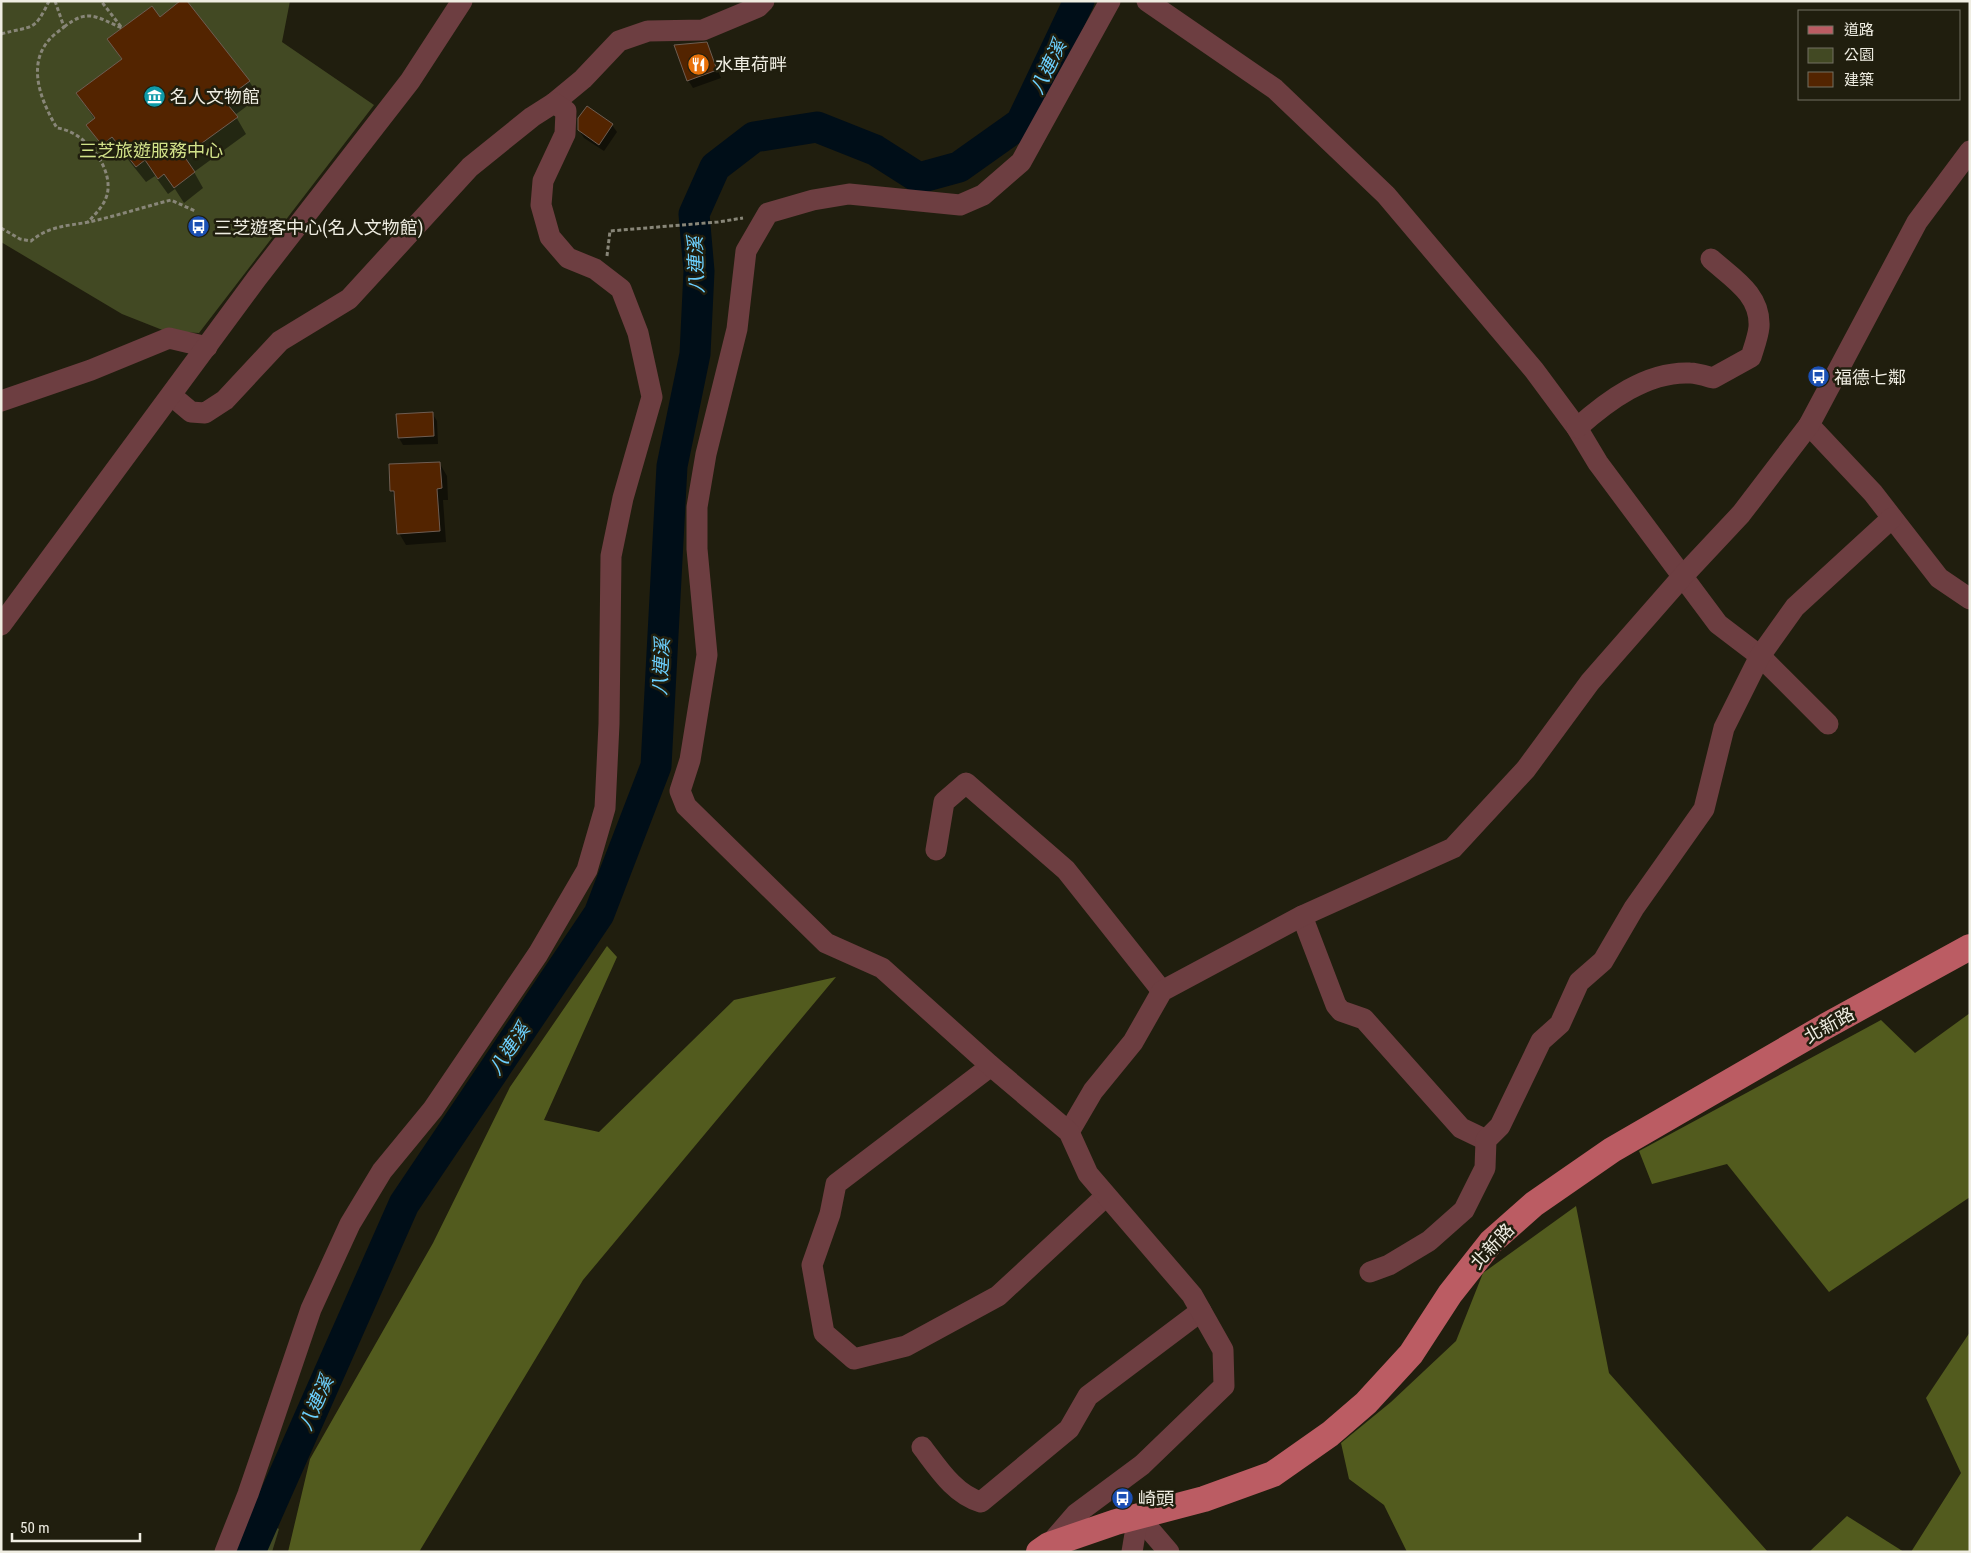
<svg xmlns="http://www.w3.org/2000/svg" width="1971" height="1553" font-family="'Roboto Condensed','Noto Sans TC',sans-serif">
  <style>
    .green { fill: #424923 }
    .forest { fill: #525b1e }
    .shadow { fill: #0007 }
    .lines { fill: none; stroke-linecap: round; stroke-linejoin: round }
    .river { stroke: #000e18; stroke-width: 31 }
    .building { fill: #532400; stroke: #6e5d52 }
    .path { stroke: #888678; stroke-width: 3; stroke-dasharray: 4 2.5; stroke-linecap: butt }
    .minor { stroke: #6d3e41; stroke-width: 21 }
    .major { stroke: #bb5c63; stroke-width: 26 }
    .labels { text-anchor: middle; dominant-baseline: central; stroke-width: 5; stroke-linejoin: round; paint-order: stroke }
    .poi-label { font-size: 18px; fill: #efede2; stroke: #201e0e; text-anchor: start }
    .park-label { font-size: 18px; fill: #d2e289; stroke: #201e0e }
    .street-label { font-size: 18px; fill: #efede2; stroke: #201e0e }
    .water-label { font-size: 19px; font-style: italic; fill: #6cd0fe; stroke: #201e0e }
  </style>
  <rect width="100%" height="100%" fill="#201e0e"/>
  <!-- green -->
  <g class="green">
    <polygon points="1,1 290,1 282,42 374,105 199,333 165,331 122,314 1,242"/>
    <polygon points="252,1514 279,1529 272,1552 236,1552"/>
  </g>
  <!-- forest -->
  <g class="forest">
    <polygon points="607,946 617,957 544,1120 599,1132 734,1000 836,977 583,1280 419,1552 288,1552 310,1459 433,1243 510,1087"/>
    <polygon points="1970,1013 1970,1197 1829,1292 1727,1164 1652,1184 1639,1151 1881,1020 1915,1053"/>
    <polygon points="1576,1206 1609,1373 1768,1552 1407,1552 1384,1505 1349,1479 1341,1443 1391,1402 1456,1341 1483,1273"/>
    <polygon points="1970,1332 1970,1552 1911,1552 1961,1473 1926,1398"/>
    <polygon points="1847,1516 1904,1552 1809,1552"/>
  </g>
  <!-- shadow -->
  <g class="shadow">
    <polygon points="160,19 249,81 259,97 235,115 246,134 194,172 203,188 184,203 175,189 168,194 155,176 146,182 122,152 112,160 87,125 95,120 77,93 122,60 109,39"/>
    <polygon points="706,43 721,78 693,88 688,80"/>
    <polygon points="612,125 617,132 604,151 584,138 579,130"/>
    <polygon points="432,413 437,421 438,444 403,445 399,438"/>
    <polygon points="440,464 447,476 448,500 443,500 446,542 406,545 399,533 396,499 391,490"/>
  </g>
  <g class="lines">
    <!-- river -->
    <polyline class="river" points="250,1552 404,1204 599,914 656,766 672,466 695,354 699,271 694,214 715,167 754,137 817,127 875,150 919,178 959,167 1021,123 1079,1"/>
  </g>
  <!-- building -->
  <g class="building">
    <polygon points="180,1 187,1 250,81 224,100 238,117 184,156 195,172 174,188 164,174 158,179 145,160 136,167 112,137 102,145 86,125 95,118 76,93 122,59 107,39 152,6 160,17"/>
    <polygon points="707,42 717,70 687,81 674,45"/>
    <polygon points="587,106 613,124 599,145 578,130 578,118"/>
    <polygon points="433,412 434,436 398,438 396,414"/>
    <polygon points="440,462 442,488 437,489 440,531 397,534 394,491 390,491 389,464"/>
  </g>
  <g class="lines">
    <!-- path -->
    <g class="path">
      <path d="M55 1 64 27C59 31 53 35 49 40 26 66 42 103 57 128 82 131 110 162 108 189 107 203 97 212 88 222"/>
      <path d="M64 27C88 8 96 17 122 28L101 1"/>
      <path d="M1 34C32 25 34 33 49 1"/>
      <path d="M1 228 20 239 31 241C49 226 67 226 89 222 116 216 144 207 171 200L195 211"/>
      <polyline points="607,256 610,231 718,222 743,218"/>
    </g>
    <!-- minor -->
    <g class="minor">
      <polyline points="1147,1 1275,89 1386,195 1534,370 1577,428 1598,463 1718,624 1760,656 1828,724"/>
      <polyline points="554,103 583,79 619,41 648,31 703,30 758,7 764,1"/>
      <polyline points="172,396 191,412 205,413 225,400 280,341 349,299 470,167 532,117 554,103 566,111 565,134 543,181 541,205 550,237 568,258 595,269 621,289 638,333 652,397 623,498 611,556 609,724 605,808 587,870 538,954 433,1109 382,1171 350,1224 311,1309 248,1494 225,1552"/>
      <polyline points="1,401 91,370 169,338 207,347"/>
      <polyline points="1809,425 1873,493 1939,578 1970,599"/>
      <path d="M1577 428C1607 401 1647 371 1690 373 1697 373 1706 376 1713 378L1751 357C1754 347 1758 337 1759 327 1761 294 1732 278 1711 259"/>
      <polyline points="1,625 257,278 410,81 462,1"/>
      <polyline points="936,850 944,802 966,783 1066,870 1162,991"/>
      <polyline points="1302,916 1336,1005 1341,1011 1364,1019 1461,1128 1486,1140"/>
      <polyline points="991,1066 836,1184 830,1214 812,1265 824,1333 854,1359 906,1346 998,1296 1106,1196"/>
      <polyline points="1069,1132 1093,1091 1133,1042 1162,991 1302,916 1453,848 1526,769 1590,682 1682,577 1741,514 1809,425 1917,222 1970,151"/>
      <polyline points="1370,1272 1389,1265 1429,1241 1464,1210 1485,1168 1486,1140 1500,1126 1541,1041 1560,1024 1579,982 1603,961 1634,908 1704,809 1724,728 1760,656 1795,607 1892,518"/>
      <path d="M922 1447C938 1468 955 1495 981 1502L1069 1429 1088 1396 1201 1311"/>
      <polyline points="1138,1516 1169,1552"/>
      <polyline points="1049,1545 1076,1514 1142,1465 1224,1386 1223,1350 1192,1295 1088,1174 1069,1132 991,1066 882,968 826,943 686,806 680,791 690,760 707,655 697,549 697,507 706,454 737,329 746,251 768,213 813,200 849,194 960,205 983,195 1021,162 1110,1"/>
      <polyline points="1132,1552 1138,1516"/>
    </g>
    <!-- major -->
    <polyline class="major" points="1039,1552 1049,1545 1116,1522 1204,1499 1273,1474 1330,1434 1366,1403 1411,1354 1450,1294 1491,1242 1534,1204 1612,1150 1826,1026 1970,947"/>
  </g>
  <!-- icons -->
  <defs>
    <symbol id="restaurant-disc" viewBox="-11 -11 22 22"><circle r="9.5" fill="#e8710a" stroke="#201e0e"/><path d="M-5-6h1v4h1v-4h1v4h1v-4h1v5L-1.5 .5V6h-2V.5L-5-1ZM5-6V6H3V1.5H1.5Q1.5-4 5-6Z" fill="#fff"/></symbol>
    <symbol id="museum-disc" viewBox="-11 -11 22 22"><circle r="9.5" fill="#0f9aa8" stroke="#201e0e"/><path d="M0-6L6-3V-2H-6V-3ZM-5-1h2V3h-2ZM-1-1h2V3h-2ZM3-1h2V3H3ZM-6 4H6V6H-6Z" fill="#fff"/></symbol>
    <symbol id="bus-disc" viewBox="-11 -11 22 22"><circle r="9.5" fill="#1a4fb4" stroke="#201e0e"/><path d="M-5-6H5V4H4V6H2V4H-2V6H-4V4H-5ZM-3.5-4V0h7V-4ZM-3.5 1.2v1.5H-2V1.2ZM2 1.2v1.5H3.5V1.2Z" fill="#fff"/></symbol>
  </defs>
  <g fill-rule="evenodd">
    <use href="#restaurant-disc" x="686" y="52" width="25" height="25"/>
    <use href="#museum-disc" x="142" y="84" width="25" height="25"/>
    <use href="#bus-disc" x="186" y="214" width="25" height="25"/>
    <use href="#bus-disc" x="1806" y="364" width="25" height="25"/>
    <use href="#bus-disc" x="1110" y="1486" width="25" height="25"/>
  </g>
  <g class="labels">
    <!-- poi labels -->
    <g class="poi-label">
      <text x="715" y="64">水車荷畔</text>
      <text x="170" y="96">名人文物館</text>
      <text x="214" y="227">三芝遊客中心(名人文物館)</text>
      <text x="1834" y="377">福德七鄰</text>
      <text x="1138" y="1498">崎頭</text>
    </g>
    <!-- park labels -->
    <g class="park-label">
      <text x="151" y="150">三芝旅遊服務中心</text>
    </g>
    <!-- street labels -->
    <g class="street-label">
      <text transform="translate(1829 1025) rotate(-29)">北新路</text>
      <text transform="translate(1492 1246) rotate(-47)">北新路</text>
    </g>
    <!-- water labels -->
    <g class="water-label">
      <text transform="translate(1048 67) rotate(-64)">八連溪</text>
      <text transform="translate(696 265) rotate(-92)">八連溪</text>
      <text transform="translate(661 667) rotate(-87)">八連溪</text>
      <text transform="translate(509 1049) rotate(-56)">八連溪</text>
      <text transform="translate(316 1403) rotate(-66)">八連溪</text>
    </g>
  </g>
  <!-- border -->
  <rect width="1971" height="1553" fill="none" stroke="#efede2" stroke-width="5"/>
  <!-- legend -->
  <rect x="1798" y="10" width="162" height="90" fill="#201e0e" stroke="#737163"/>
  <rect x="1808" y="26" width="25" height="8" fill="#bb5c63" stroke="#737163"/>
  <text x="1844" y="35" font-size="15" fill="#efede2">道路</text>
  <rect x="1808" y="48" width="25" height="15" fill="#424923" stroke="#737163"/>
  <text x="1844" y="60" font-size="15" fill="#efede2">公園</text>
  <rect x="1808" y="72" width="25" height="15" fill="#532400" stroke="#737163"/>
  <text x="1844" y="85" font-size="15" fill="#efede2">建築</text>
  <!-- scale -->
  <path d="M12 1533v8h128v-8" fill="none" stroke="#efede2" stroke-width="2.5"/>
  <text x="20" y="1533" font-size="15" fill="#efede2" stroke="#201e0e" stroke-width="4" paint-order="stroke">50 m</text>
</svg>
